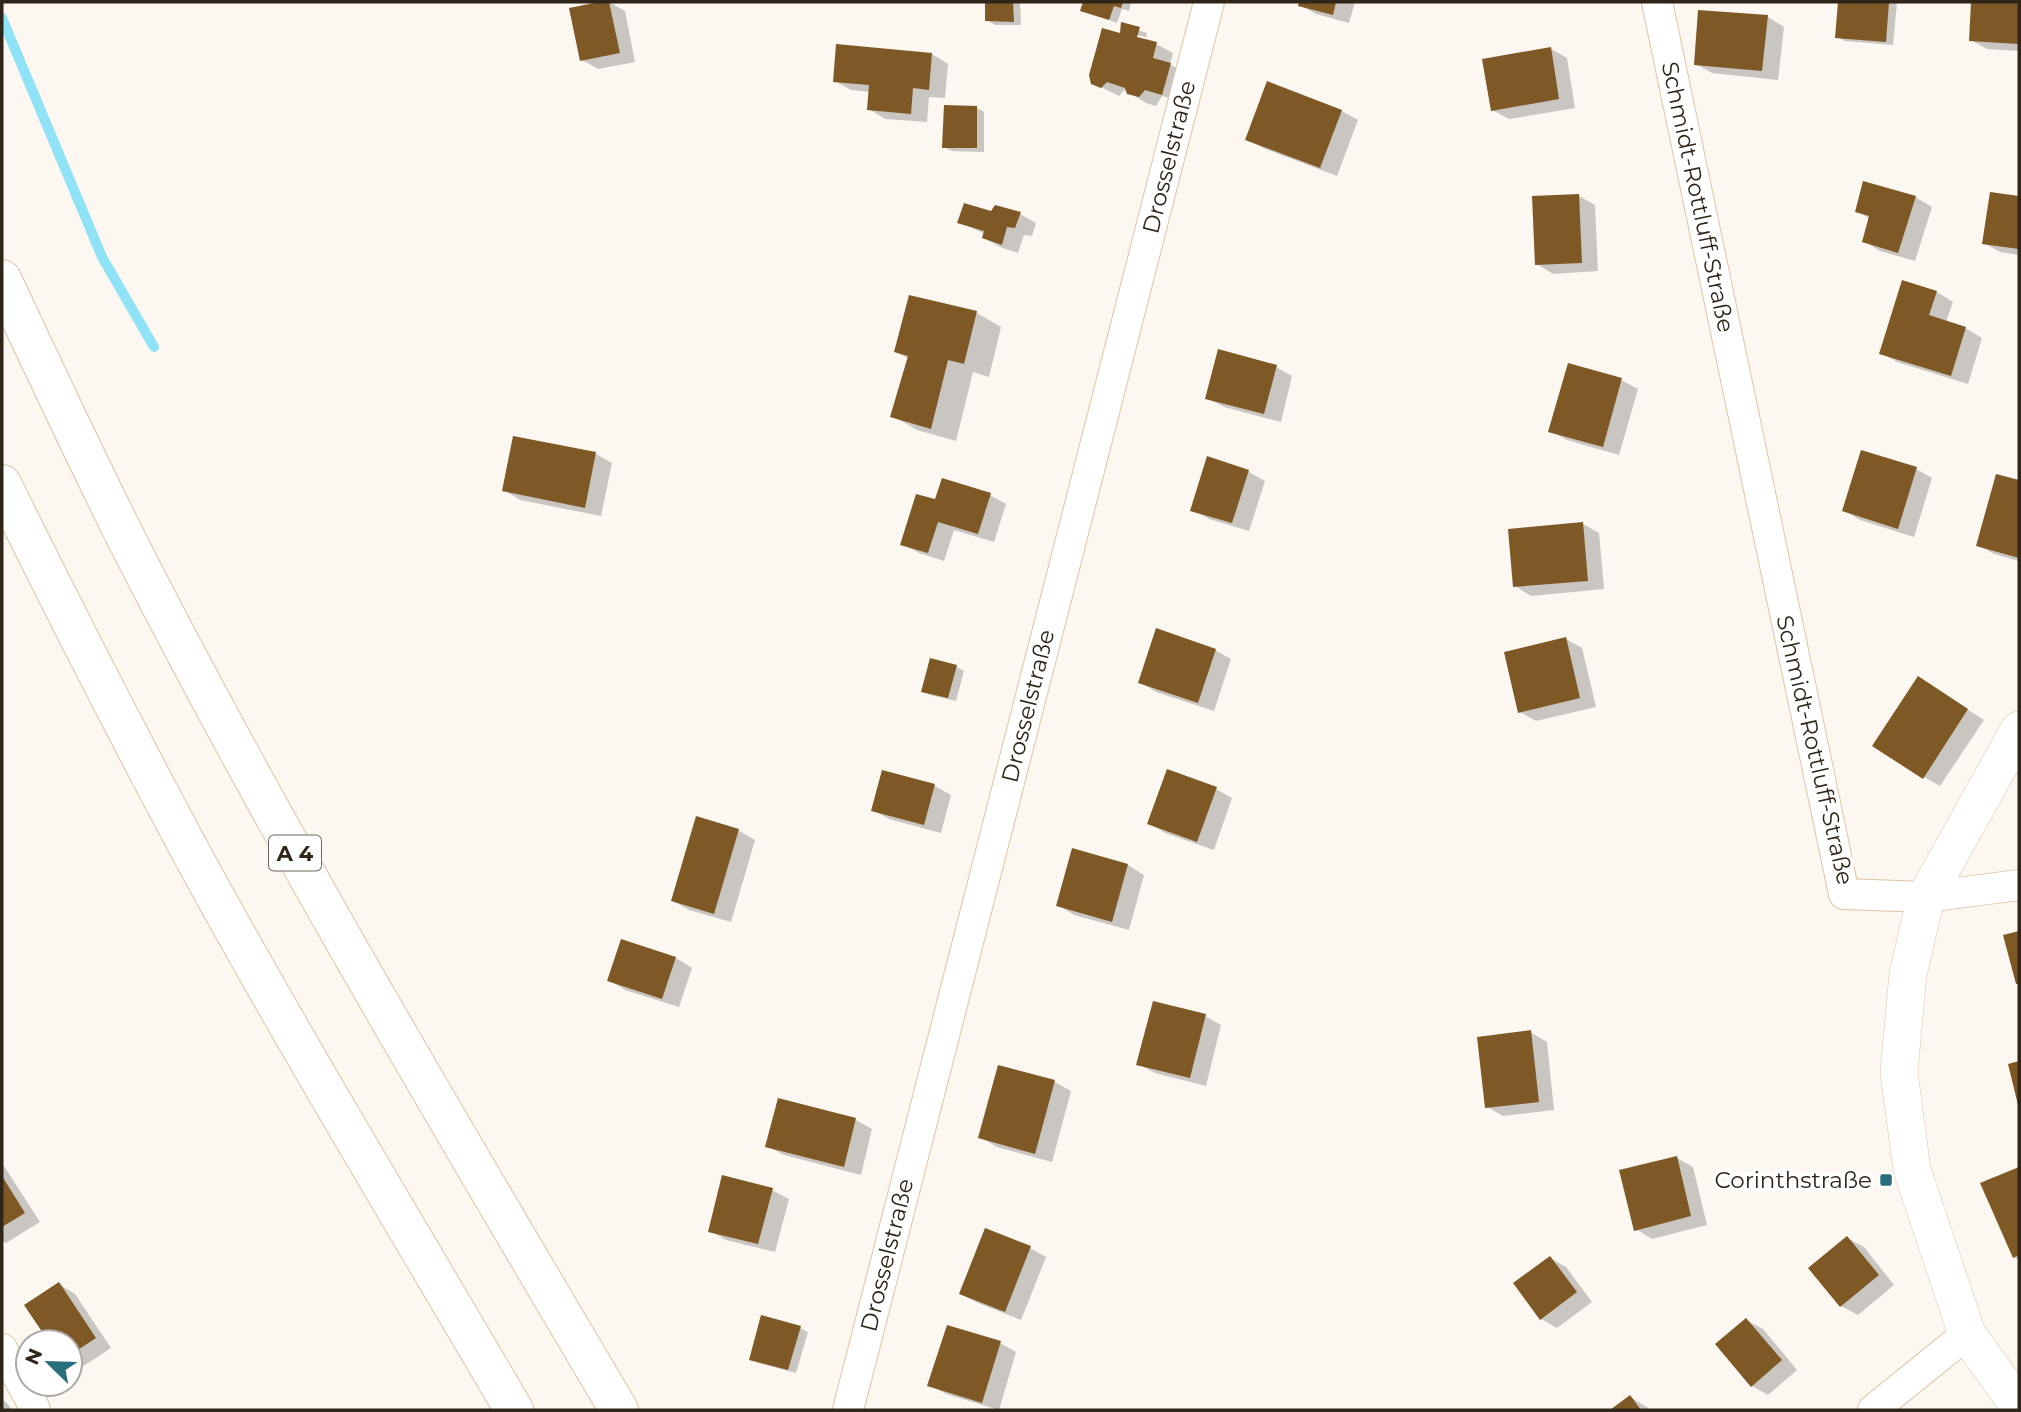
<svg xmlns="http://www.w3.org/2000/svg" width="2021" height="1412" font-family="Montserrat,sans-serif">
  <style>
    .shadow { fill: #0003 }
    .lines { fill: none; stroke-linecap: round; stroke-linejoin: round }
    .stream { stroke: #90e2f6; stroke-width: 10 }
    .building { fill: #7f5925 }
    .minor-casing { stroke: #ddc4a6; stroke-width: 32 }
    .tertiary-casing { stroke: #ddc4a6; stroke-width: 38 }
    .motorway-casing { stroke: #ddc4a6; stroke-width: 40 }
    .minor { stroke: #fff; stroke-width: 30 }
    .tertiary { stroke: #fff; stroke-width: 37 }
    .motorway { stroke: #fff; stroke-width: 38 }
    .poi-dot { fill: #296e7d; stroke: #fff; stroke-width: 2.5 }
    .labels { text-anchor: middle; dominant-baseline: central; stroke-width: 7; stroke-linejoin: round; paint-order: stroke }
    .shield { fill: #fff; stroke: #6d665e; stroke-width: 2 }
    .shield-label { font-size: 21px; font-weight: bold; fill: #2f2519 }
    .street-label { font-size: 23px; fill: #2f2519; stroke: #fff }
    .poi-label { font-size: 23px; fill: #2f2519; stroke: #fff; text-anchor: end }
  </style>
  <rect width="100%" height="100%" fill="#fcf7f0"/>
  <!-- shadow -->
  <g class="shadow">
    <polygon points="609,2 625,11 635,62 598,69 582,60 571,9"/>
    <polygon points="987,2 1020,2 1021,25 995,25 987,20"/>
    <polygon points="1084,2 1131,2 1129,11 1122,9 1117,23 1082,10"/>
    <polygon points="1300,2 1355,2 1349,23 1316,14 1300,5"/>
    <polygon points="1840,2 1897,2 1893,45 1845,41 1837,37"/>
    <polygon points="1973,2 2019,2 2019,51 1987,49 1971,40"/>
    <polygon points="1700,12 1768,17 1784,27 1778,80 1712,73 1696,64"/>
    <polygon points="1123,25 1147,33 1146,37 1127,33 1127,36 1156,44 1173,53 1170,64 1178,69 1170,98 1162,96 1156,106 1146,103 1128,92 1124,90 1119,96 1092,83 1091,75 1103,30 1121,35"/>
    <polygon points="1551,49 1567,58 1575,108 1509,119 1492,110"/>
    <polygon points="932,54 948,64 945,98 929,97 927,122 885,119 869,109 870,92 851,90 835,81"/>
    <polygon points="977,108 984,112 984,152 952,151 944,147"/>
    <polygon points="1342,111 1358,120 1337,176 1263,148 1247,139"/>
    <polygon points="1991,194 2019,198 2019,255 2000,252 1984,243"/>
    <polygon points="1579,196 1595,205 1598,271 1553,274 1537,264"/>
    <polygon points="1915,197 1932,207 1915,261 1880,251 1864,241 1870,219 1857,211"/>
    <polygon points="992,213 1020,214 1036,223 1032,236 1024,235 1018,253 1000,247 984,238 985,234 959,222"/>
    <polygon points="1903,282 1937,292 1953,302 1946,322 1965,328 1982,338 1968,384 1897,362 1881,353"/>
    <polygon points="910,297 977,313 1001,327 989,377 973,372 956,441 917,430 893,416 909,359 896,352"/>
    <polygon points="1569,365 1621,380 1638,389 1619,455 1567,440 1550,431"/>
    <polygon points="1276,367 1292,376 1281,422 1224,407 1207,398"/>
    <polygon points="596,454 612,463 601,516 520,500 504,490"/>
    <polygon points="1208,458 1249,472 1265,481 1249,531 1209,519 1192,510"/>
    <polygon points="1916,469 1932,478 1914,537 1860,520 1844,510"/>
    <polygon points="1997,476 2019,482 2019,561 1994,554 1978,545"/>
    <polygon points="990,495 1006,504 994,542 954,530 944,561 919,553 903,544 936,501"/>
    <polygon points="1583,524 1599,533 1604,589 1531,596 1515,586"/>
    <polygon points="1566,639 1582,648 1596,707 1536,721 1520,712"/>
    <polygon points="1215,650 1231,659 1214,711 1156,692 1140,682"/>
    <polygon points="932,661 957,667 964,671 956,701 930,695 923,691"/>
    <polygon points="1934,688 1984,720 1940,786 1924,777"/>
    <polygon points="883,772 935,786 951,795 941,833 889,819 873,810"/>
    <polygon points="1216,789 1232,798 1214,850 1165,833 1149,823"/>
    <polygon points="697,818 739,831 755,840 731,922 689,910 673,901"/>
    <polygon points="1073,850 1128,865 1144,875 1129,930 1074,915 1058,905"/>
    <polygon points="676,958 692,968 679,1007 625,990 609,980"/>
    <polygon points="1205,1016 1221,1025 1206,1086 1155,1073 1138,1064"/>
    <polygon points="1530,1032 1547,1042 1554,1110 1503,1116 1487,1107"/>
    <polygon points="1000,1067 1055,1082 1071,1091 1052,1162 997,1147 980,1137"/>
    <polygon points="779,1100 856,1120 872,1129 861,1175 784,1155 767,1146"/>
    <polygon points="1677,1158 1693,1167 1707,1225 1652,1239 1636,1229"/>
    <polygon points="2,1163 40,1222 6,1243 2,1241"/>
    <polygon points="2019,1168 2019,1260 2014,1257 1983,1184"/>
    <polygon points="772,1190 789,1199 775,1252 726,1240 710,1231"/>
    <polygon points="1847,1238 1864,1247 1894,1285 1858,1315 1841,1306"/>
    <polygon points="1030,1248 1046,1257 1021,1320 978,1303 961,1294"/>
    <polygon points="1550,1258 1566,1267 1592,1302 1557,1328 1541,1319"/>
    <polygon points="59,1284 75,1294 111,1348 79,1369 70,1364 70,1342 51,1342"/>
    <polygon points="1746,1320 1763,1329 1797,1370 1768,1395 1752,1386"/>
    <polygon points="800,1328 808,1332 796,1373 758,1363 751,1359"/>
    <polygon points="1000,1343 1016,1352 999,1410 946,1394 930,1385"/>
    <polygon points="1630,1397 1647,1407 1649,1410 1613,1410"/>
    <polygon points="2,1399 7,1403 12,1410 2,1410"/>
  </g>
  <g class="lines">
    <!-- stream -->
    <polyline class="stream" points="2,18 102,257 154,347"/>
  </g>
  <!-- building -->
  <g class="building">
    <polygon points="599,2 609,2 620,53 580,61 569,8"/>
    <polygon points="985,2 1013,2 1014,22 985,21"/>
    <polygon points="1083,2 1123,2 1121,8 1114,6 1109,20 1080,11"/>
    <polygon points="1299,2 1336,2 1333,15 1298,6"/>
    <polygon points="1838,2 1889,2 1886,42 1835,38"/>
    <polygon points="1971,2 2019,2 2019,44 1969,41"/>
    <polygon points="1698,10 1768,15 1762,71 1694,65"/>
    <polygon points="1121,22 1140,27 1137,37 1157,42 1153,58 1171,63 1162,95 1145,90 1139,97 1127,94 1125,88 1107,82 1101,88 1091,84 1089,75 1102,28 1120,33"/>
    <polygon points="836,44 932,53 929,90 913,88 911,114 867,110 869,85 833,82"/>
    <polygon points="1551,47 1559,99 1491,111 1482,59"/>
    <polygon points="1267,81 1342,110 1320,168 1245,140"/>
    <polygon points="944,105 977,106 977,148 942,148"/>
    <polygon points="1863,181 1916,196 1898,253 1862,242 1869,216 1855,212"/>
    <polygon points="1990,192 2019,196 2019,249 1982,244"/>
    <polygon points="1579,194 1582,263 1535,265 1532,196"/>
    <polygon points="964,203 991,211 995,205 1021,212 1015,228 1007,227 1002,245 982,238 984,231 957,223"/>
    <polygon points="1902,280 1937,291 1929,315 1966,327 1951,376 1879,354"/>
    <polygon points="909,295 977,311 964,364 948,360 931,429 890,417 908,356 894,352"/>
    <polygon points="1218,349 1277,365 1264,414 1205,399"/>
    <polygon points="1568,363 1622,378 1603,447 1548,432"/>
    <polygon points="513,436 596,452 585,508 502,491"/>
    <polygon points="1861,450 1917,467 1898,529 1842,511"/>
    <polygon points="1207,456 1249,470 1232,523 1190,511"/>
    <polygon points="1996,474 2019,480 2019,558 1976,546"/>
    <polygon points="942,478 991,493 978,534 938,522 928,553 900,545 916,494 935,499"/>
    <polygon points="1583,522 1588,581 1513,587 1508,529"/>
    <polygon points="1156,628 1216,649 1198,703 1138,683"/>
    <polygon points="1566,637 1580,698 1518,713 1504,652"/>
    <polygon points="930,658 957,665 948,698 921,692"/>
    <polygon points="1918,676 1968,709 1923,779 1872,746"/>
    <polygon points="1167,769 1217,787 1197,842 1147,824"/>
    <polygon points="882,770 935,784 924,825 871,811"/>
    <polygon points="696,816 739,829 714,914 671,901"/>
    <polygon points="1072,848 1128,864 1112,922 1056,906"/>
    <polygon points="2019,931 2019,984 2016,984 2003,935"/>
    <polygon points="621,939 676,957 662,999 607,981"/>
    <polygon points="1153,1001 1206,1014 1190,1078 1136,1065"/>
    <polygon points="1531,1030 1539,1102 1485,1108 1477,1037"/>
    <polygon points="2019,1061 2019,1105 2018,1105 2008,1064"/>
    <polygon points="998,1065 1055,1080 1035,1154 978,1138"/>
    <polygon points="778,1098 856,1118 844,1167 765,1147"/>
    <polygon points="1677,1156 1691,1216 1634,1231 1619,1170"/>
    <polygon points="2019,1167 2019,1255 2013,1258 1980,1183"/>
    <polygon points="722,1175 773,1188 758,1244 708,1232"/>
    <polygon points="2,1176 25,1213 2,1227"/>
    <polygon points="985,1228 1031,1246 1005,1312 959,1294"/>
    <polygon points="1847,1236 1879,1275 1840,1307 1808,1268"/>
    <polygon points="1550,1256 1577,1292 1540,1320 1513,1283"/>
    <polygon points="59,1282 96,1338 70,1355 70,1342 49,1342 24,1305"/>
    <polygon points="761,1315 801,1326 788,1370 749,1360"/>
    <polygon points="1746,1318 1782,1360 1751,1387 1715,1344"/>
    <polygon points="947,1325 1001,1341 982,1403 927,1386"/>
    <polygon points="1630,1395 1641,1410 1610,1410"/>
  </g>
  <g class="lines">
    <defs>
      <g id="minor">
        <polyline points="1657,2 1844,894 1926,897 2019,885"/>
        <polyline points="2,1349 31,1400 35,1410"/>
        <polyline points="848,1410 1209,2"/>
        <polyline points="1873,1410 1967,1334"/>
      </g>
      <polyline id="tertiary" points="2019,730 1926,897 1908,974 1899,1072 1912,1170 1967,1334 2019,1406"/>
      <g id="motorway">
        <path d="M2 279C44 369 86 459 131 548 281 842 451 1126 619 1410"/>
        <path d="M2 484C64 610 128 735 194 858 296 1045 407 1227 514 1410"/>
      </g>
    </defs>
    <!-- minor casing -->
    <use href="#minor" class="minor-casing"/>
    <!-- tertiary casing -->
    <use href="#tertiary" class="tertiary-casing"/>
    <!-- motorway casing -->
    <use href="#motorway" class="motorway-casing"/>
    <!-- minor -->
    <use href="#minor" class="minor"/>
    <!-- tertiary -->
    <use href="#tertiary" class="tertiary"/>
    <!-- motorway -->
    <use href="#motorway" class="motorway"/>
  </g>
  <!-- markers -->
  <rect class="poi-dot" x="1879" y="1173" width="14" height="14" rx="3.5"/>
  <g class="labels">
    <!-- shield labels -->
    <rect class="shield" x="269" y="835.5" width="52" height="35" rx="5"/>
    <g class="shield-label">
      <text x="295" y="853">A 4</text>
    </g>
    <!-- street labels -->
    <g class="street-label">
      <text transform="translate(1169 157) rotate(-76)">Drosselstraße</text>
      <text transform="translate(1698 197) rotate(78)">Schmidt-Rottluff-Straße</text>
      <text transform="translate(1028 706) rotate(-76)">Drosselstraße</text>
      <text transform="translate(1815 750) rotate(77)">Schmidt-Rottluff-Straße</text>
      <text transform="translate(887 1255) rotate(-76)">Drosselstraße</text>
    </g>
    <!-- poi labels -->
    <g class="poi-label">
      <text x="1872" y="1180">Corinthstraße</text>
    </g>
  </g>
  <!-- border -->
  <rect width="2021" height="1412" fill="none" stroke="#2f2519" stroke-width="7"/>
  <!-- north arrow -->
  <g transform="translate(49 1363) rotate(293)"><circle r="33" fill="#ffffff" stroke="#aca8a3" stroke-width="2"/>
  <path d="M0-5L12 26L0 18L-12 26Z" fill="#296e7d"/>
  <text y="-10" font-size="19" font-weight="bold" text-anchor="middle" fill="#2f2519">N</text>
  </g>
</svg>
